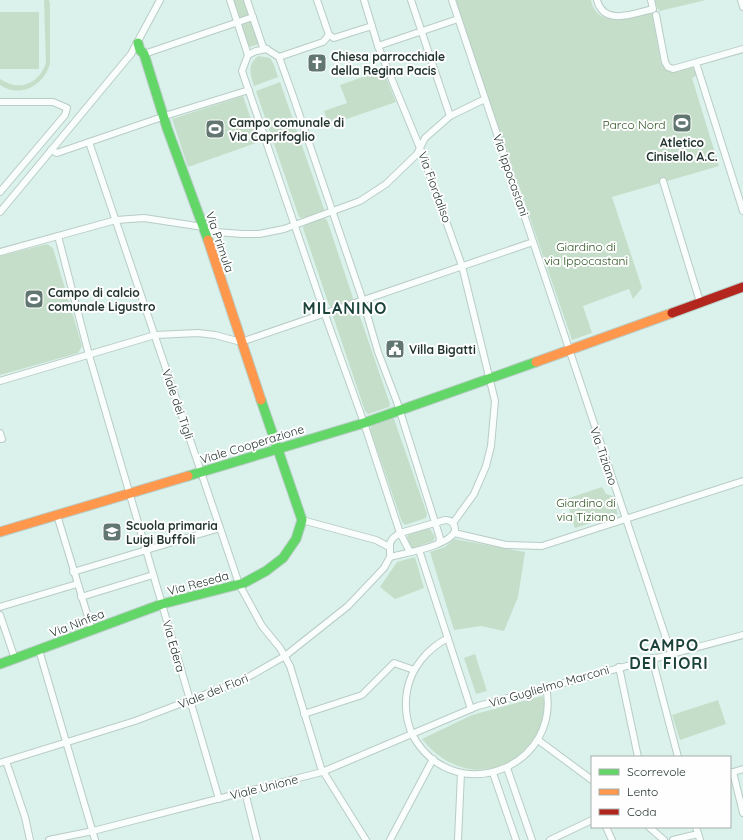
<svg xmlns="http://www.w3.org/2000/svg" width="743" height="840" font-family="Quicksand,sans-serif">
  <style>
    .green { fill: #c5dec9 }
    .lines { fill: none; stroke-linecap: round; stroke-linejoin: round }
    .street-casing { stroke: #b9ccc6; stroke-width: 8 }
    .fast-casing { stroke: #b9ccc6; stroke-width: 11 }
    .slow-casing { stroke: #b9ccc6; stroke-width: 11 }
    .jam-casing { stroke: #b9ccc6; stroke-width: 11 }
    .street { stroke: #f9fdfc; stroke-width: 6 }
    .fast { stroke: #63d668; stroke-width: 9 }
    .slow { stroke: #ff974d; stroke-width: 9 }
    .jam { stroke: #b3261e; stroke-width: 9 }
    .labels { text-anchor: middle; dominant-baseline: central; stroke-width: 4; stroke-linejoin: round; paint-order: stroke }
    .poi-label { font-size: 12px; font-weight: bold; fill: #22342f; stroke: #fefefe; text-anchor: start }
    .park-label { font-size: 12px; fill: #2b531f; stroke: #fefefe }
    .street-label { font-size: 12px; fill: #22342f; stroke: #fefefe }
    .district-label { font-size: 16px; font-weight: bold; letter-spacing: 1px; fill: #1b433a; stroke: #fefefe }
  </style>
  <rect width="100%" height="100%" fill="#daf2eb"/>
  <!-- green -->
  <g class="green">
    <path d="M44 0H49L50 4V63C45 85 20 99 0 85V79C19 92 39 84 46 63Z"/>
    <polygon points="233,0 244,0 249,15 239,18"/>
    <path d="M455 0H591C597 30 631 17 652 13L661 64 673 72 694 67 696 76 692 78 719 166 612 197 642 288 633 299 629 289 583 306 592 333 572 340Z"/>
    <polygon points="655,0 706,0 660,11 657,8"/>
    <rect x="0" y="12" width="39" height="57"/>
    <polygon points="251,21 259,44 249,47 241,25"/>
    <path d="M258 56 270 58 274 65 278 77 254 86C250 73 247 65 258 56Z"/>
    <polygon points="383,70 396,102 329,125 324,111 347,103 340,85"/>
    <polygon points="280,82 324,209 323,212 302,218 299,217 256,91"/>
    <polygon points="243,96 259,142 188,167 172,119"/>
    <polygon points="324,218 327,220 353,298 353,301 332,308 329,305 303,228 304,225"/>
    <polygon points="47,244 53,248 82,346 78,353 0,375 0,256"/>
    <polygon points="354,306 357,308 390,404 389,407 368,414 365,411 333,316 333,314"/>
    <polygon points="392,418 394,419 427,514 426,518 405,525 402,522 370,429 372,425"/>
    <polygon points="602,487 606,494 613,496 618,514 575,528 566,499"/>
    <polygon points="429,527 435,537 433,541 412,548 410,547 407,537 409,533"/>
    <polygon points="454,539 525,552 518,597 504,631 481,626 454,630 430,552 445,547"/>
    <polygon points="415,557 424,588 395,599 380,587 397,562"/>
    <polygon points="475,654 487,691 476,694 464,658"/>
    <path d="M542 696C546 702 544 710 543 717 540 732 532 743 521 753 489 782 447 771 422 739L472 715Z"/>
    <polygon points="718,700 726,724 680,740 672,715"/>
  </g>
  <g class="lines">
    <defs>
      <g id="street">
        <polyline points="230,0 248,55"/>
        <polyline points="247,0 263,47 279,57 293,96 363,301 378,352 397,402 440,538 439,543"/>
        <polyline points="317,0 329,35"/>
        <polyline points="364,0 378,46 420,148 462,266 495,401 491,446 486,466 474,494 453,523"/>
        <polyline points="411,0 450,116"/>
        <polyline points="452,0 671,653"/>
        <path d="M597 0C604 27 635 13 653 9L651 0"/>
        <polyline points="741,0 743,7"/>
        <polyline points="656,15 665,62 668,67 673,69 743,49"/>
        <polyline points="329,35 334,38 372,26"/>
        <polyline points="378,46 458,19"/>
        <polyline points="267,49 256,51 248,55 242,71 328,323 364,423 400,533 410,552"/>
        <polyline points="144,54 253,17"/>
        <polyline points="279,57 323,42 329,35"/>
        <polyline points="696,63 743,211"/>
        <polyline points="0,102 53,102 67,108 65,115 0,192"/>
        <polyline points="89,142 239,584 262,626 280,648 290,666 321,768 366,840"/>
        <polyline points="51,150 57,153 171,114 249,90"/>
        <polyline points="663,181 700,302"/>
        <polyline points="0,212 131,54 160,0"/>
        <polyline points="58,236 89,355 219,799"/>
        <polyline points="0,252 116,220 144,218 203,227 216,232 242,234 259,234 284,229 360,201 386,184 417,154 425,138 450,116 485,99"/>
        <polyline points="0,381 155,335 198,333 215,335 241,342 533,242"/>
        <polyline points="0,433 2,439"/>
        <polyline points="57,515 92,630"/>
        <polyline points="302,520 376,540 389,547"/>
        <path d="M445 520C452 520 455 524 455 531 449 546 405 553 390 557V543L393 538 400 533Z"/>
        <polyline points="454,533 506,545 542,546 743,481"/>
        <polyline points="419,550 471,709"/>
        <polyline points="73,572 220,528"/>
        <polyline points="81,597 153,575"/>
        <polyline points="0,607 77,584"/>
        <polyline points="0,615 15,659"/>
        <path d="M448 638C427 649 411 668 407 691 404 708 407 727 416 741 460 808 562 765 546 687"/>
        <polyline points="39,650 95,840"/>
        <polyline points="652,658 678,757"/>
        <polyline points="619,667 638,757"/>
        <polyline points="304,714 362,695 394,663 414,670"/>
        <polyline points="538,740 592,780"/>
        <polyline points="6,761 25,817 30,840"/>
        <polyline points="0,763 135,721 243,680 285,656 348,606 384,568 390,557"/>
        <polyline points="507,768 532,840"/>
        <polyline points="733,772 743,813"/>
        <polyline points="493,773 516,840"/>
        <polyline points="730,773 743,769"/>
        <polyline points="245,792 257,840"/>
        <polyline points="606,827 612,840"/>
        <polyline points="649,827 664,840"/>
        <polyline points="696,827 700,840"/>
        <polyline points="49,840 93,831 322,772 478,706 743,635"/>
        <polyline points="390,840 433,759"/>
        <polyline points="458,840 461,773"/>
        <polyline points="550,840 592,820"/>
        <polyline points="673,840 698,834"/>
      </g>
      <g id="fast">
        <polyline points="138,43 140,50 144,54 167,128 208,240"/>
        <polyline points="188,476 364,423 536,362"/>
        <polyline points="0,664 162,604 244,583 266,571 283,558 296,539 302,520 261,400"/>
      </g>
      <g id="slow">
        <polyline points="208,240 261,400"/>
        <polyline points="536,362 672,313"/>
        <polyline points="0,532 188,476"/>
      </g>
      <polyline id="jam" points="672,313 743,287"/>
    </defs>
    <!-- street casing -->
    <use href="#street" class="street-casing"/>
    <!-- fast casing -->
    <use href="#fast" class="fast-casing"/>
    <!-- slow casing -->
    <use href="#slow" class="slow-casing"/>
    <!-- jam casing -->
    <use href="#jam" class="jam-casing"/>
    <!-- street -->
    <use href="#street" class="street"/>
    <!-- fast -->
    <use href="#fast" class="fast"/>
    <!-- slow -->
    <use href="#slow" class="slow"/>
    <!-- jam -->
    <use href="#jam" class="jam"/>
  </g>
  <!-- icons -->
  <defs>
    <symbol id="church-square" viewBox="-11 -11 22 22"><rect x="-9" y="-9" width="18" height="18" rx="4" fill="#627671" stroke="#fefefe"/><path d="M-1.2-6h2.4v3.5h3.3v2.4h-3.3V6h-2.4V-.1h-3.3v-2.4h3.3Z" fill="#fff"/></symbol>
    <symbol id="stadium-square" viewBox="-11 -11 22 22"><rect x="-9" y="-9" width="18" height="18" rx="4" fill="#627671" stroke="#fefefe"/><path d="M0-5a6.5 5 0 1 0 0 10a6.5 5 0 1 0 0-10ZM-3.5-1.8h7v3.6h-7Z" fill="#fff"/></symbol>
    <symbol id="civic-square" viewBox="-11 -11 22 22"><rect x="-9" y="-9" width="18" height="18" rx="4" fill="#627671" stroke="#fefefe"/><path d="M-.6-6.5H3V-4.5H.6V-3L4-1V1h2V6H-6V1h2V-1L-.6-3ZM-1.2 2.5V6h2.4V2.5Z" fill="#fff"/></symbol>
    <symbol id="school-square" viewBox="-11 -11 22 22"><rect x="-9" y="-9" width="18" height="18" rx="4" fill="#627671" stroke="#fefefe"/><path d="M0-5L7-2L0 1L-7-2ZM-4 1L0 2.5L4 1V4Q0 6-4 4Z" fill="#fff"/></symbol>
  </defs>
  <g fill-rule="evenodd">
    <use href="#church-square" x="306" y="52" width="22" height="22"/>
    <use href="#stadium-square" x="671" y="112" width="22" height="22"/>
    <use href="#stadium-square" x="204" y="118" width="22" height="22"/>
    <use href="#stadium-square" x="23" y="288" width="22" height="22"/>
    <use href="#civic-square" x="384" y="338" width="22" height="22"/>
    <use href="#school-square" x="101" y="521" width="22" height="22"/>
  </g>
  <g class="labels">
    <!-- poi labels -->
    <g class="poi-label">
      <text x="331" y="56">Chiesa parrocchiale<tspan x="331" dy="14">della Regina Pacis</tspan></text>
      <text x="229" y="122">Campo comunale di<tspan x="229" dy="14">Via Caprifoglio</tspan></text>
      <text x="682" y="142" text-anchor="middle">Atletico<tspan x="682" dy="14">Cinisello A.C.</tspan></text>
      <text x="48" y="292">Campo di calcio<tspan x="48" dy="14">comunale Ligustro</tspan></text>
      <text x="409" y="349">Villa Bigatti</text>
      <text x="126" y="525">Scuola primaria<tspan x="126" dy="14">Luigi Buffoli</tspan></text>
    </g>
    <!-- park labels -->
    <g class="park-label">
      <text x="634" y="124">Parco Nord</text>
      <text x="586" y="246">Giardino di<tspan x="586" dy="14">via Ippocastani</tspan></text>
      <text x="586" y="502">Giardino di<tspan x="586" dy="14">via Tiziano</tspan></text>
    </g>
    <!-- street labels -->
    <g class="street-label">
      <text transform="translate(511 175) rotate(71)">Via Ippocastani</text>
      <text transform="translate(435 187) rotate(70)">Via Fiordaliso</text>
      <text transform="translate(220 242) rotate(71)">Via Primula</text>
      <text transform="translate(178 404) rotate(71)">Viale dei Tigli</text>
      <text transform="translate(252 444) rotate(-17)">Viale Cooperazione</text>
      <text transform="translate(604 456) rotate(71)">Via Tiziano</text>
      <text transform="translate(198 583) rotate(-15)">Via Reseda</text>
      <text transform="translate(77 623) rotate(-21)">Via Ninfea</text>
      <text transform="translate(174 646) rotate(74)">Via Edera</text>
      <text transform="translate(549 686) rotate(-16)">Via Guglielmo Marconi</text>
      <text transform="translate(213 691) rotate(-22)">Viale dei Fiori</text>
      <text transform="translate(264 787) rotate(-14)">Viale Unione</text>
    </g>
    <!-- district labels -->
    <g class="district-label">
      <text x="345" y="308">MILANINO</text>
      <text x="669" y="645">CAMPO<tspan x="669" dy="18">DEI FIORI</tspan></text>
    </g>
  </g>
  <!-- legend -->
  <rect x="591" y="756" width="140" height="72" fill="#fefefe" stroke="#a6adab"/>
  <rect x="599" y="769" width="20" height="6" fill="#63d668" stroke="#a6adab"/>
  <text x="627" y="776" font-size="12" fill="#22342f">Scorrevole</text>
  <rect x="599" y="789" width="20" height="6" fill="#ff974d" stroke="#a6adab"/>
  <text x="627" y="796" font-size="12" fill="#22342f">Lento</text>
  <rect x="599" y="809" width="20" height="6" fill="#b3261e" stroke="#a6adab"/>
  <text x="627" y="816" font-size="12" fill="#22342f">Coda</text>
</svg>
